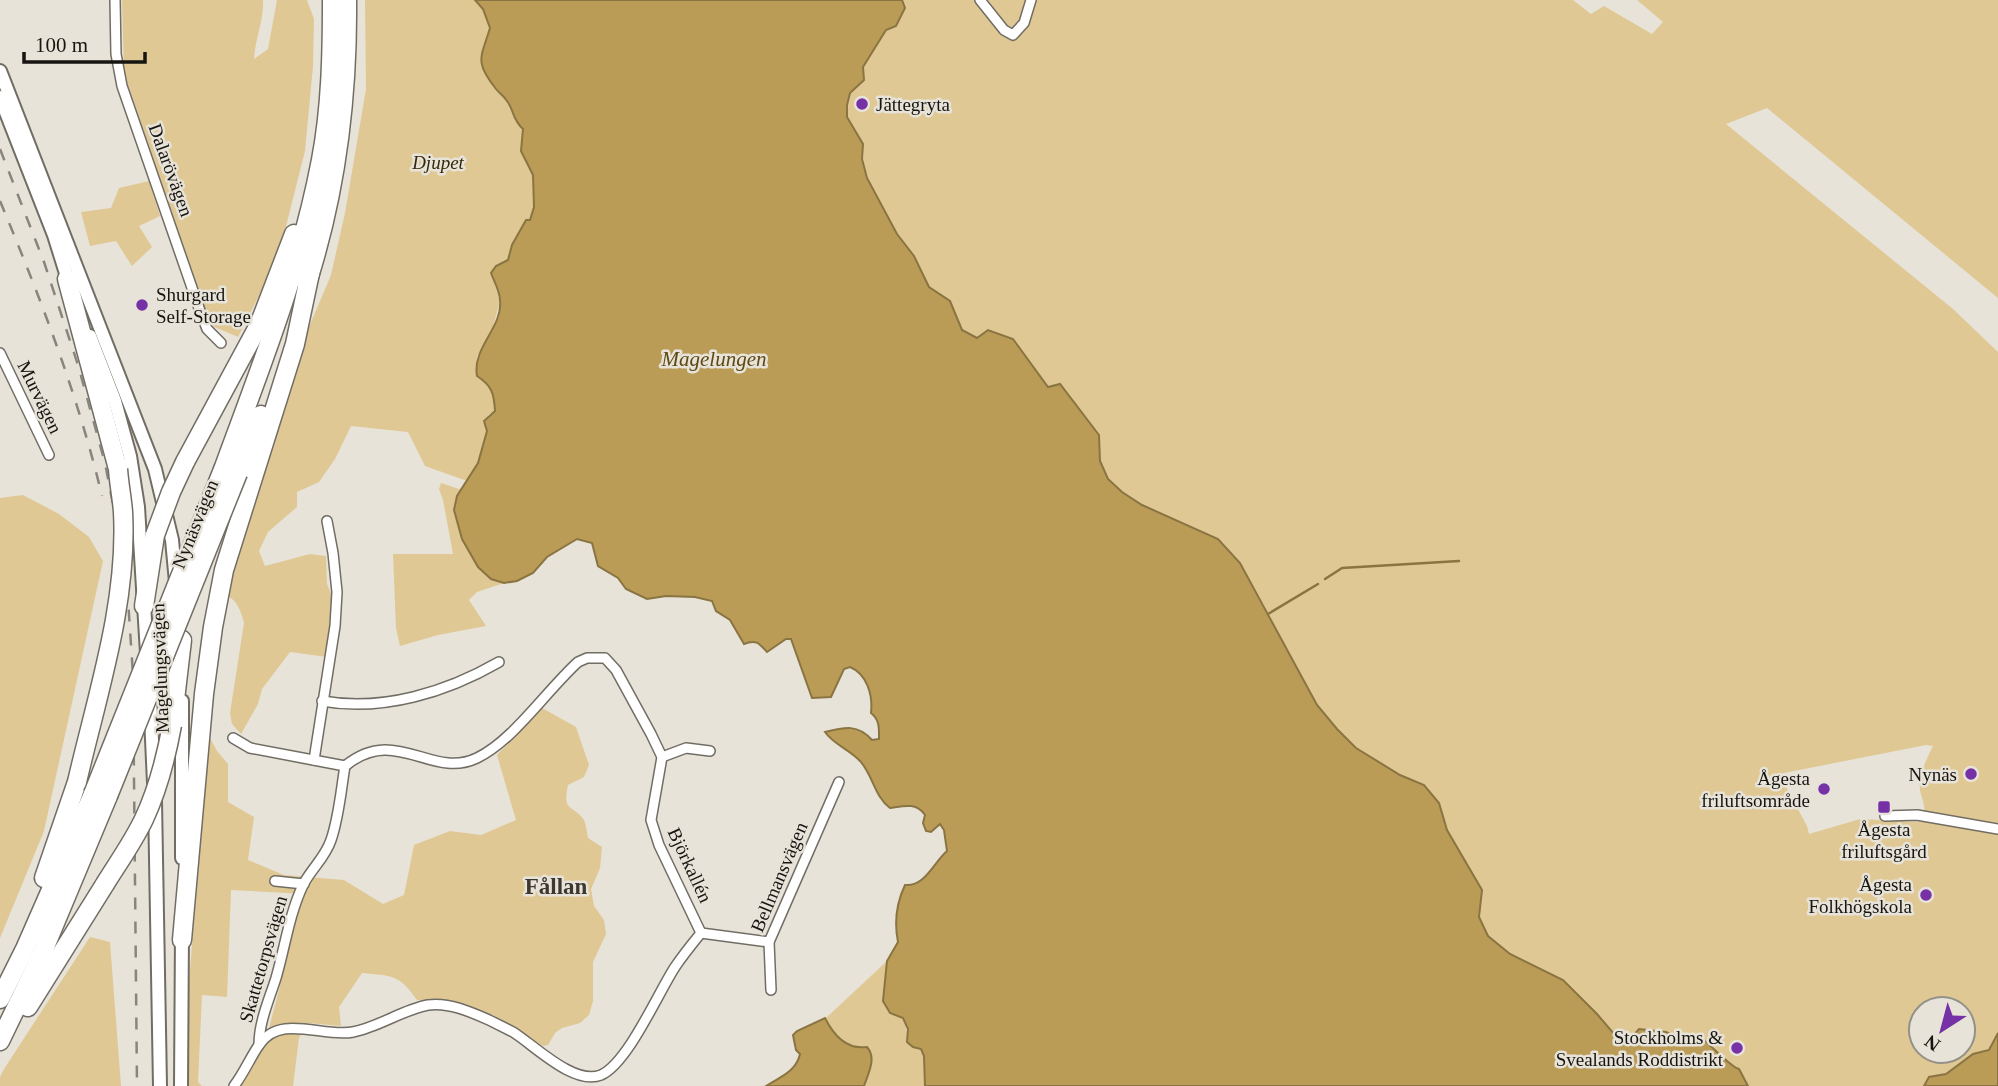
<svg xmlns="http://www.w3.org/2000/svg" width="1998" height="1086" font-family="Georgia,serif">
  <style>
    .green { fill: #dfc893; fill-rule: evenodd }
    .water { fill: #ba9c57; stroke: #897442; stroke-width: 2 }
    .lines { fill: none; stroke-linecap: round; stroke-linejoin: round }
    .stream { stroke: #897442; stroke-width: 2.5 }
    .street-casing { stroke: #726d64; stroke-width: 12 }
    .secondary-casing { stroke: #726d64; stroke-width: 16 }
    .highway-casing { stroke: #726d64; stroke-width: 21 }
    .street { stroke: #fff; stroke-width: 9 }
    .secondary { stroke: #fff; stroke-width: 12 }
    .highway { stroke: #fff; stroke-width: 18 }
    .rail { stroke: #89857e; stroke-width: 2.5; stroke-dasharray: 12 12; stroke-linecap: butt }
    .highway-bridge-casing { stroke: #726d64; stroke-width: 21; stroke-linecap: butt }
    .highway-bridge { stroke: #fff; stroke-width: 18 }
    .poi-dot { fill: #7531a5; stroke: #e8e3d9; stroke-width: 2.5 }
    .labels { text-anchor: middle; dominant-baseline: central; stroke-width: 5; stroke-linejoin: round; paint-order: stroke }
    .poi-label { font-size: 19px; fill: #161511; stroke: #e8e3d9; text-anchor: end }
    .park-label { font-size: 19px; font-style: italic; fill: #362909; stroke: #e8e3d9 }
    .street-label { font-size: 19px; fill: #161511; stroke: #e8e3d9 }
    .water-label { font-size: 21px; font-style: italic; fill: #5e4913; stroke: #e8e3d9 }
    .quarter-label { font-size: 23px; font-weight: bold; fill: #3c3830; stroke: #e8e3d9 }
  </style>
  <rect width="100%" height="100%" fill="#e8e3d9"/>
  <!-- green -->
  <g class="green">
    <path d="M122 0H263C264 20 255 39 254 59L268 49 277 0H307L314 19 313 66 305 151 278 258 238 337 210 325 124 73Z"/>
    <path d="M365 0H475L483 9 490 28 482 51 497 91 510 103 511 112 523 129 521 151 533 175 534 207 530 220H526L512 244 508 260 496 266 491 273 500 300 492 331 477 356V376C492 386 494 393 495 411L488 415 485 439 478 463 467 481 425 466 408 432 351 426 335 459 319 482 297 492V507L268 532 259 551 265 566 310 554 326 556 327 584 332 596 327 657 290 652 262 689 258 704 241 734 232 724 230 713 244 623C241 611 237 599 225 595L244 512 309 327 331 275 345 213 366 89Z"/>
    <path d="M902 0H1573L1591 14 1604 6 1652 34 1663 22 1637 0H1998V298L1767 108 1726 124 1953 309 1998 352V1033L1989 1050 1973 1054 1946 1074 1929 1077 1924 1086H1748L1739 1069C1730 1067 1710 1043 1697 1035L1679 1038 1666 1032 1640 1029 1630 1039 1620 1042 1597 1014 1563 980 1510 954 1488 936 1479 917 1482 890 1447 830 1439 803 1424 785 1400 775 1356 748 1337 729 1317 705 1240 563 1218 539 1141 505 1122 492 1108 479 1100 461 1099 434 1060 384 1048 387 1013 339 977 338 962 330 950 301 929 287 914 256 897 234 867 178 862 159 863 144 847 117V105L849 93 864 80 863 67 886 30 897 26 905 8ZM1926 745 1933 746C1927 758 1918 776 1920 790 1924 808 1926 802 1922 822L1860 819 1809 834 1807 826 1779 774ZM1921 1009H1963V1051H1921Z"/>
    <polygon points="149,181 160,216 139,226 152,247 132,266 116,241 90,246 81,212 111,208 119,188"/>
    <polygon points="441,483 462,490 457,496 491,579 504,583 477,592 469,600 486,626 438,635 400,646 396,628 393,554 453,554 443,500 439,489"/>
    <polygon points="23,495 59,514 89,537 103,561 44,831 0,938 0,498"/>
    <path d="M542 708 576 727 589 765 584 777 568 785C562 813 573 804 584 820 586 825 587 833 588 838L602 847 600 868 591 889 594 906 604 920 606 934 593 962V1001L589 1015 580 1023 562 1028 555 1033 548 1045 543 1046 493 1015 439 1001 417 1000C399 974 392 976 362 973L339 1007 341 1026 308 1023 299 1038 293 1086H241L264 1047 279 990 288 939 305 894 231 890 227 997 202 995 198 1082 202 1086H186L188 993 200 852 206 731 217 751 228 764V802L254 817 248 860 284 875 344 880 383 904 404 895 414 845 450 831 481 835 516 820 497 755Z"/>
    <polygon points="90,937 110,942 121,1086 0,1086 0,1077 4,1069"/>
    <path d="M887 961 883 1001C900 1015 908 1018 907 1042L913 1047 920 1048 924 1056 925 1086H864L872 1059C852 1039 838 1047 826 1018Z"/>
  </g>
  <!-- water -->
  <g class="water">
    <path d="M475 0H902L905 8 896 26 886 30 863 67 864 80 850 93 847 105V117L863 144 862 159 867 178 897 234 914 256 929 287 950 301 962 330 977 338 988 330 1013 339 1048 387 1060 384 1099 435 1100 461 1108 479 1122 492 1142 505 1218 539 1240 563 1317 705 1337 729 1356 748 1400 775 1424 785 1439 803 1447 830 1482 890 1479 917 1488 936 1510 954 1563 980 1597 1014 1620 1041 1630 1039 1639 1029 1666 1032 1679 1038 1697 1035C1710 1043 1730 1067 1739 1069L1748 1086H925L924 1056 921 1049 913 1047 907 1042 908 1029 903 1018 890 1013 883 1001 887 961 898 942C894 922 896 904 905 885 925 887 934 862 947 851L944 830 940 824 931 832 926 831 923 823 925 815C916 802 904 806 890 808 874 796 873 775 860 761 849 749 834 745 825 732 845 727 858 724 872 740L879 739C879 729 880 720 871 713 873 695 867 674 850 667L844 669 831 697 812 698 791 639H786L767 652C759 643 756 639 744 644L730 620 716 611 712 601 695 597 666 596 647 599 626 589 618 578 598 566 592 543 577 539 547 557 533 573 517 581 504 583 491 579 478 567 462 539 454 510 457 496 478 463 487 431 484 421 495 411C494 393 492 386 477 376 472 347 503 328 500 300 500 292 494 281 491 273L496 266 508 260 512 245 526 220H530L534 207 533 175 521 151 523 129C512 119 514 110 507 101 504 96 499 93 496 89 474 61 481 58 490 28L483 9Z"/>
    <path d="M825 1018C833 1034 846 1050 867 1047 877 1058 868 1074 864 1086H766C780 1077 796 1072 800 1054L796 1050 793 1035 797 1031Z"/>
    <polygon points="1998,1033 1998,1086 1924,1086 1929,1077 1946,1074 1973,1054 1989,1050"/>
  </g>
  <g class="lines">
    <!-- stream -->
    <g class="stream">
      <polyline points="1325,579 1342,568 1459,561"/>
      <polyline points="1268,614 1318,584"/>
    </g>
    <defs>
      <g id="street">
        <polyline points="115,0 116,54 122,86 199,308 207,329 221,343"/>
        <polyline points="980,0 1004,30 1013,35 1024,23 1031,0"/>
        <polyline points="0,353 49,455"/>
        <path d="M322 701C383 712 447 692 499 662"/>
        <polyline points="233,738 250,748 345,766"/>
        <polyline points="662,757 686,748 710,751"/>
        <polyline points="314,760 335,626 337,592 333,553 327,521"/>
        <polyline points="1885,816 1917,815 1998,829"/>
        <polyline points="275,881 304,884"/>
        <polyline points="701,933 769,942"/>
        <polyline points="771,990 769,942 839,782"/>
        <path d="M259 1045C259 1022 269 1000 276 978 285 947 289 915 303 885 311 869 325 858 331 840 339 817 341 790 345 766"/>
        <path d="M234 1086C244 1073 250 1058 259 1045 280 1013 323 1038 353 1032 379 1027 402 1010 428 1005 449 1002 471 1012 489 1020 497 1024 505 1028 513 1032 534 1045 574 1086 601 1075 628 1063 658 993 675 967 683 955 692 944 701 933L659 845 651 820 662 757 651 734 616 670 605 658H587L578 662C547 690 513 741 477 758 431 780 396 724 345 766"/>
      </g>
      <g id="secondary">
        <polyline points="0,71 155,469 172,540 176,582"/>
        <polyline points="0,97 54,235 69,283"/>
        <polyline points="90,336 115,401 130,456 138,507 147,653"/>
        <polyline points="150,696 154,783"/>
        <polyline points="182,701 182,858"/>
        <polyline points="155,801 160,1086"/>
        <polyline points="181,1086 182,932"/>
      </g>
      <g id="highway">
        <polyline points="67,279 118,469"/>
        <path d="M307 283C336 193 348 95 347 0"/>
        <polyline points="185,462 259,325 294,234"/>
        <path d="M224 467C261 366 301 266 321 160 331 108 332 53 332 0"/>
        <polyline points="238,473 261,415"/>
        <polyline points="144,606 155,535"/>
        <polyline points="172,725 182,640"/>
        <polyline points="44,878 77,782"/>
        <polyline points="182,940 204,694 213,627 224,570 295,344 310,273"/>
        <polyline points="0,999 25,949 93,794"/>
        <polyline points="28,1007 105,884"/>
        <polyline points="0,1041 42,954 108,796"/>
      </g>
    </defs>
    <!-- street casing -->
    <use href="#street" class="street-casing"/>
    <!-- secondary casing -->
    <use href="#secondary" class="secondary-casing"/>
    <!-- highway casing -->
    <use href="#highway" class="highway-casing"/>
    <!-- street -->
    <use href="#street" class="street"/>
    <!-- secondary -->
    <use href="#secondary" class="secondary"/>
    <!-- highway -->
    <use href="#highway" class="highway"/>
    <!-- rail -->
    <g class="rail">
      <polyline points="0,149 44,262 78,365 105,463 122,551 127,584 133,675 137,1086"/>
      <path d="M0 201C40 297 78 395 102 496"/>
    </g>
    <defs>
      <g id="highway-bridge">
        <polyline points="155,535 171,492 185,462"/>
        <path d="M77 782C97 695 128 603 123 512 122 498 119 484 118 469"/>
        <polyline points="93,794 224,467"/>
        <polyline points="108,796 238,473"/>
        <path d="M105 884C118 863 133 842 144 819 158 789 166 758 172 725"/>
      </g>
    </defs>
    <!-- highway-bridge casing -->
    <use href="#highway-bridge" class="highway-bridge-casing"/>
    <!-- highway-bridge -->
    <use href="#highway-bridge" class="highway-bridge"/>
  </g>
  <!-- markers -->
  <g class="poi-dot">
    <circle cx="862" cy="104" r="7"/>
    <circle cx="142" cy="305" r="7"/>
    <circle cx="1971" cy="774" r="7"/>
    <circle cx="1824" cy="789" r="7"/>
    <rect x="1877" y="800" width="14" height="14" rx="3.5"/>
    <circle cx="1926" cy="895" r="7"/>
    <circle cx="1737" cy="1048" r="7"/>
  </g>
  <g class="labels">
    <!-- poi labels -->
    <g class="poi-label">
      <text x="876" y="104" text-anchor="start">Jättegryta</text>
      <text x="156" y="294" text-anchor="start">Shurgard<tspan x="156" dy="22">Self-Storage</tspan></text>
      <text x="1957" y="774">Nynäs</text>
      <text x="1810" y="778">Ågesta<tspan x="1810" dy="22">friluftsområde</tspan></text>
      <text x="1884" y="829" text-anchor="middle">Ågesta<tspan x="1884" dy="22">friluftsgård</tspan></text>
      <text x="1912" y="884">Ågesta<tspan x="1912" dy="22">Folkhögskola</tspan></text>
      <text x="1723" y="1037">Stockholms &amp;<tspan x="1723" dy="22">Svealands Roddistrikt</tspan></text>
    </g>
    <!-- park labels -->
    <g class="park-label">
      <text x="438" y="162">Djupet</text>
    </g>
    <!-- street labels -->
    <g class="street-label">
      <text transform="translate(171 170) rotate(70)">Dalarövägen</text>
      <text transform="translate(40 397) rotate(64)">Murvägen</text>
      <text transform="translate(195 524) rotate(-68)">Nynäsvägen</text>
      <text transform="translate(160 668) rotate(-92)">Magelungsvägen</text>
      <text transform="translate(690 865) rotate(65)">Björkallén</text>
      <text transform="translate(779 877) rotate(-67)">Bellmansvägen</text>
      <text transform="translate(263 959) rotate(-74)">Skattetorpsvägen</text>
    </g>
    <!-- water labels -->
    <g class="water-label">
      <text x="714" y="359">Magelungen</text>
    </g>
    <!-- quarter labels -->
    <g class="quarter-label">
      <text x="556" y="886">Fållan</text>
    </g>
  </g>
  <!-- north arrow -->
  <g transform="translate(1942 1030) rotate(216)"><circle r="33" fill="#e8e3d9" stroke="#949189" stroke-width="2"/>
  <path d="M0-5L12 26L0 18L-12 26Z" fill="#7531a5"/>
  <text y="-10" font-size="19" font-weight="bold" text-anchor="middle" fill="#161511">N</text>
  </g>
  <!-- scale -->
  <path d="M24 52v10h121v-10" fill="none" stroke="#161511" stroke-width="3.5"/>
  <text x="35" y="52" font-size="21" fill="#161511" stroke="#e8e3d9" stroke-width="5" paint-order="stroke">100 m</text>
</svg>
